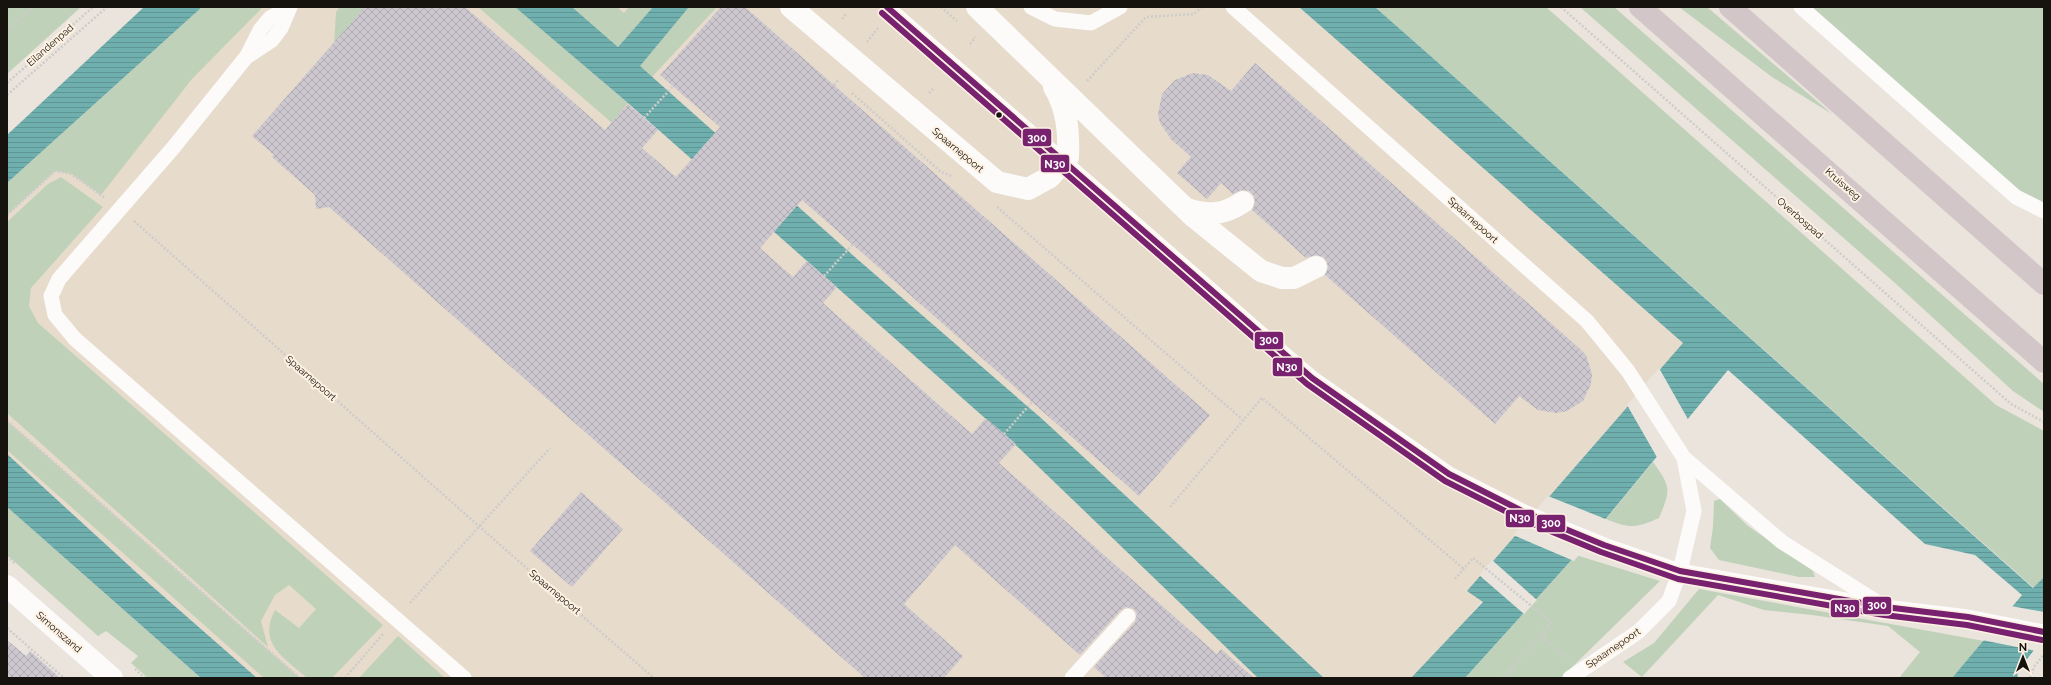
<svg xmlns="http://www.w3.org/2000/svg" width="2051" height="685" font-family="Raleway,sans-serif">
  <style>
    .built { fill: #e7dbcc }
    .grass { fill: #c0d1ba }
    .water { fill: url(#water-rules) }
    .pier { fill: #eae4dc }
    .building { fill: url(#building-cross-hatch) }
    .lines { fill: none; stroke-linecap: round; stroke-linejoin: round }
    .path { stroke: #ceccca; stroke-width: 2.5; stroke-dasharray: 2 2; stroke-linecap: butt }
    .service { stroke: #fcfbfa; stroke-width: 15 }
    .minor { stroke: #fcfbfa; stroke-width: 22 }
    .trunk { stroke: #d2c6c8; stroke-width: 22 }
    .bus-1-casing { stroke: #fef2e3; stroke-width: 9 }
    .bus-2-casing { stroke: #fef2e3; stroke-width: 9 }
    .bus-1 { stroke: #77216f; stroke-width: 6 }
    .bus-2 { stroke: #77216f; stroke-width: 6 }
    .bus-dot { fill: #16120d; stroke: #fef2e3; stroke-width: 1.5 }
    .labels { text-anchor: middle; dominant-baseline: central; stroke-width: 4; stroke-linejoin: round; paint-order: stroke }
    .street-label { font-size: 10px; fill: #16120d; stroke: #fef2e3 }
    .line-badge { stroke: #fef2e3; stroke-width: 1.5 }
    .badge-label { font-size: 11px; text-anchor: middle; font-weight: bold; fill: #fff }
  </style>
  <defs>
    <pattern id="water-rules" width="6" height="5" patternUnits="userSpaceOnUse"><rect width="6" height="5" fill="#6fb0af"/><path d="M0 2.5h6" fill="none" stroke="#5f9695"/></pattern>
    <pattern id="building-cross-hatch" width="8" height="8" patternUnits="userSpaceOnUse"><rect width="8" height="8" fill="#cdc8d0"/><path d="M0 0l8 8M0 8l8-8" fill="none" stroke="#afabb1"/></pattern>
  </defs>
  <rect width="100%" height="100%" fill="#eae4dc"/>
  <!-- built -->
  <polygon class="built" points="186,7 1316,7 1698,338 1418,678 253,678 7,459 7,171"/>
  <!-- grass -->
  <g class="grass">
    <polygon points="7,7 81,7 7,74"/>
    <polygon points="202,7 263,7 192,79 101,195 72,174 55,171 7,215 7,183"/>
    <polygon points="340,7 369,7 334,48 336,12"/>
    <polygon points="478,7 515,7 628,103 612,123"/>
    <polygon points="572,7 617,7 624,13 629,7 653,7 618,47"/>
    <polygon points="689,7 717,7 652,77 639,66"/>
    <polygon points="1375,7 1546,7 1996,405 2044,431 2044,577 2034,588"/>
    <polygon points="1580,7 1614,7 2044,384 2044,412 2013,391 1895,283"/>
    <polygon points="1679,7 1707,7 1832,114 1772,77"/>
    <polygon points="1807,7 2044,7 2044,217"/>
    <path d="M61 177 103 207 31 288 29 306 38 323 383 625 332 678H307C284 658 257 643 275 610L299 628 316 609 289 585 275 595 261 621 268 647 7 413V222L48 184Z"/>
    <polygon points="7,421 300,678 264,678 7,450"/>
    <path d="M1653 462C1671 487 1671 489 1659 518 1637 528 1629 529 1606 519Z"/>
    <polygon points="1720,499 1748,526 1813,571 1815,577 1799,577 1719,560 1710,548 1713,527 1714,501"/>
    <polygon points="7,507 201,678 148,678 131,663 138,656 106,631 98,636 7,555"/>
    <polygon points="1576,555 1660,581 1561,678 1465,678"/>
    <polygon points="1699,589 1984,641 1952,678 1899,678 1920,652 1888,626 1812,615 1764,610 1718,595 1642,677 1623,662 1654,643"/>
    <polygon points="398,636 445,678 359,678"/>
  </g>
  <!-- water -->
  <g class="water">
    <polygon points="144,7 202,7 7,183 7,135"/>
    <polygon points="515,7 572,7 618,47 653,7 689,7 640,66 856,258 1041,418 1324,678 1258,678 1020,449 628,103"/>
    <polygon points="1299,7 1375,7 2033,588 2044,577 2044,637 2017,672 2018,678 1952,678 2022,595 1975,555 1925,544 1728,370 1576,555 1465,678 1411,678 1483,602 1467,591 1683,343"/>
    <polygon points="7,454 137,573 257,678 201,678 7,507"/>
  </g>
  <!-- pier -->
  <g class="pier">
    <polygon points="1659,368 1689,421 1658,459 1627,405"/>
    <polygon points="1548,496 1608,520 1574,561 1513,535"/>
    <polygon points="1492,560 1537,600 1524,614 1479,575"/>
    <polygon points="2011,606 2044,612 2044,641 2036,651 1982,640"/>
  </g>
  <!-- building -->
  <g class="building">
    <polygon points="365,7 465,7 605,130 628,104 658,130 642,148 676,177 720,127 660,75 721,7 745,7 1210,415 1139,496 802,200 760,248 793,277 807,261 837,287 823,303 972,434 986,418 1016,444 999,463 1217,654 1221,649 1254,678 1106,678 1094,667 1135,622 1137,614 1134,609 1126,607 1121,610 1080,655 955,545 904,604 963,656 944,678 865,678 329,207 316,209 315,195 272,157 274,155 252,136"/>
    <polygon points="1255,63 1579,348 1586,355 1592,374 1591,384 1583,401 1567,411 1557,413 1538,410 1519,396 1495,424 1325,275 1328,267 1327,262 1323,257 1316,255 1306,258 1252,210 1255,201 1254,196 1249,191 1242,190 1233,194 1221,183 1207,199 1177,173 1191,157 1171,139 1160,123 1158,114 1162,94 1175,80 1193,73 1208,75 1231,91"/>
    <polygon points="581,492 623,529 572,587 530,551"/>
    <polygon points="7,640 26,656 30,651 60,678 7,678"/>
  </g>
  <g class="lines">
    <!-- path -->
    <g class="path">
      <polyline points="941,7 957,21"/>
      <polyline points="1561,7 2011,404 2044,422"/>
      <polyline points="842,19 847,13"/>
      <polyline points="7,30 32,7"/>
      <polyline points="867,42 879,27"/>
      <polyline points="970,44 975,38 974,37"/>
      <polyline points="1087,81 1146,17 1194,14 1202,7"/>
      <polyline points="7,83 93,7"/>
      <polyline points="834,85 839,79"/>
      <polyline points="852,93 941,172 952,176"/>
      <polyline points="929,93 933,89"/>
      <polyline points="7,95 107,7"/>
      <polyline points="644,118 673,86"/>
      <polyline points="997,207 1243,420"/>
      <polyline points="7,215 55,171 71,174 105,198"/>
      <polyline points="134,221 507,551 654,678"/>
      <polyline points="824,276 853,244"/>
      <polyline points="7,421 300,678"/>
      <polyline points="1004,434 1032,402"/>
      <polyline points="1170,507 1262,398 1464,569"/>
      <polyline points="7,556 15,564"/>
      <polyline points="1455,579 1473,558 1551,622 1541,636 1503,678"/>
      <polyline points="410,603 550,448"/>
      <polyline points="7,628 64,678"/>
      <polyline points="1541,636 1566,658"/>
      <polyline points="135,669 145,678"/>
      <polyline points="345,678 383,634"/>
      <polyline points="2030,678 2034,667 2044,654"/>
    </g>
    <!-- service -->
    <g class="service">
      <polyline points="887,7 1312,378 1449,474 1524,512 1604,545 1680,571 1885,607 1968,617 2044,632"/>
      <polyline points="1031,7 1055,19 1091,23 1120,7"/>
      <polyline points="1233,7 1587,321 1628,371 1684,458 1782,542 1877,602"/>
      <polyline points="1801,7 2016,197 2044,211"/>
      <polyline points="289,8 270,18 260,30 247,56 173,148 59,279 51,296 55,315 75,339 464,678"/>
      <polyline points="248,56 272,40 281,28 290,7"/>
      <polyline points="1072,678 1128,616"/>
      <polyline points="1570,678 1638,632 1669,601 1680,571 1694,511 1684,458"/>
    </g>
    <!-- minor -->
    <g class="minor">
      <path d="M791 7 997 182 1028 189 1050 177 1068 157C1069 132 1067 108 1054 87"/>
      <polyline points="977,7 1194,217 1261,271 1282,278 1294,278 1316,267"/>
      <path d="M1187 209C1208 216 1224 215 1243 202"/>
      <polyline points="7,586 112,678"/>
    </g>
    <!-- trunk -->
    <g class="trunk">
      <polyline points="1640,7 2044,362"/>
      <polyline points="1730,7 2044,284"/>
    </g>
    <defs>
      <polyline id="bus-1" points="887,7 1312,378 1449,474 1524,512 1604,545 1680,571 1885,607 1968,617 2044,632"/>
      <polyline id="bus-2" points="882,13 1307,384 1445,481 1521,519 1601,552 1678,579 1884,615 1967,625 2042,640"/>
    </defs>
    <!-- bus-1 casing -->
    <use href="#bus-1" class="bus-1-casing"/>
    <!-- bus-2 casing -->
    <use href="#bus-2" class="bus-2-casing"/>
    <!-- bus-1 -->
    <use href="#bus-1" class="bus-1"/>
    <!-- bus-2 -->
    <use href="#bus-2" class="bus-2"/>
  </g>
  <!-- markers -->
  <circle class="bus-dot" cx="999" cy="115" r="3.5"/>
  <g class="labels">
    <!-- street labels -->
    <g class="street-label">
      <text transform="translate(50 45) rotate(-41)">Eilandenpad</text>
      <text transform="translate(958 150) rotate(40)">Spaarnepoort</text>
      <text transform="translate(1843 184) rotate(41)">Kruisweg</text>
      <text transform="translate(1800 218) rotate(41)">Overbospad</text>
      <text transform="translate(1473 220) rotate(42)">Spaarnepoort</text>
      <text transform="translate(311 378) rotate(41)">Spaarnepoort</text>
      <text transform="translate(555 592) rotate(40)">Spaarnepoort</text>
      <text transform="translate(59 632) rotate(41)">Simonszand</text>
      <text transform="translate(1613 648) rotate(-34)">Spaarnepoort</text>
    </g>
  </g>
  <g class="line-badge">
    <rect x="1022" y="128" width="30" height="19" rx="4" fill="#77216f"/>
    <rect x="1040" y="154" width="30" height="19" rx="4" fill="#77216f"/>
    <rect x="1254" y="331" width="30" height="19" rx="4" fill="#77216f"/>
    <rect x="1272" y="357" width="31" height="20" rx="4" fill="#77216f"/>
    <rect x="1505" y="509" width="30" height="19" rx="4" fill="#77216f"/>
    <rect x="1536" y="514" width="30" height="19" rx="4" fill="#77216f"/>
    <rect x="1862" y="596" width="30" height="19" rx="4" fill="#77216f"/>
    <rect x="1830" y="599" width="30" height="19" rx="4" fill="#77216f"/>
  </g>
  <g class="badge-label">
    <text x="1037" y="142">300</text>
    <text x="1055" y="168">N30</text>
    <text x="1269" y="344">300</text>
    <text x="1287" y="371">N30</text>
    <text x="1520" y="522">N30</text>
    <text x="1551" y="527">300</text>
    <text x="1877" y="609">300</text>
    <text x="1845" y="612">N30</text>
  </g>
  <!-- border -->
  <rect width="2051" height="685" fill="none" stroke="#16120d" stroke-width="16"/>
  <!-- north arrow -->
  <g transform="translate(2023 657)" stroke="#fef2e3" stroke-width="3" paint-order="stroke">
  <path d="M0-3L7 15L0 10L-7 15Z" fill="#16120d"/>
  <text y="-6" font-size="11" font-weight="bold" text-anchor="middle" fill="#16120d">N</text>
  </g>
</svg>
